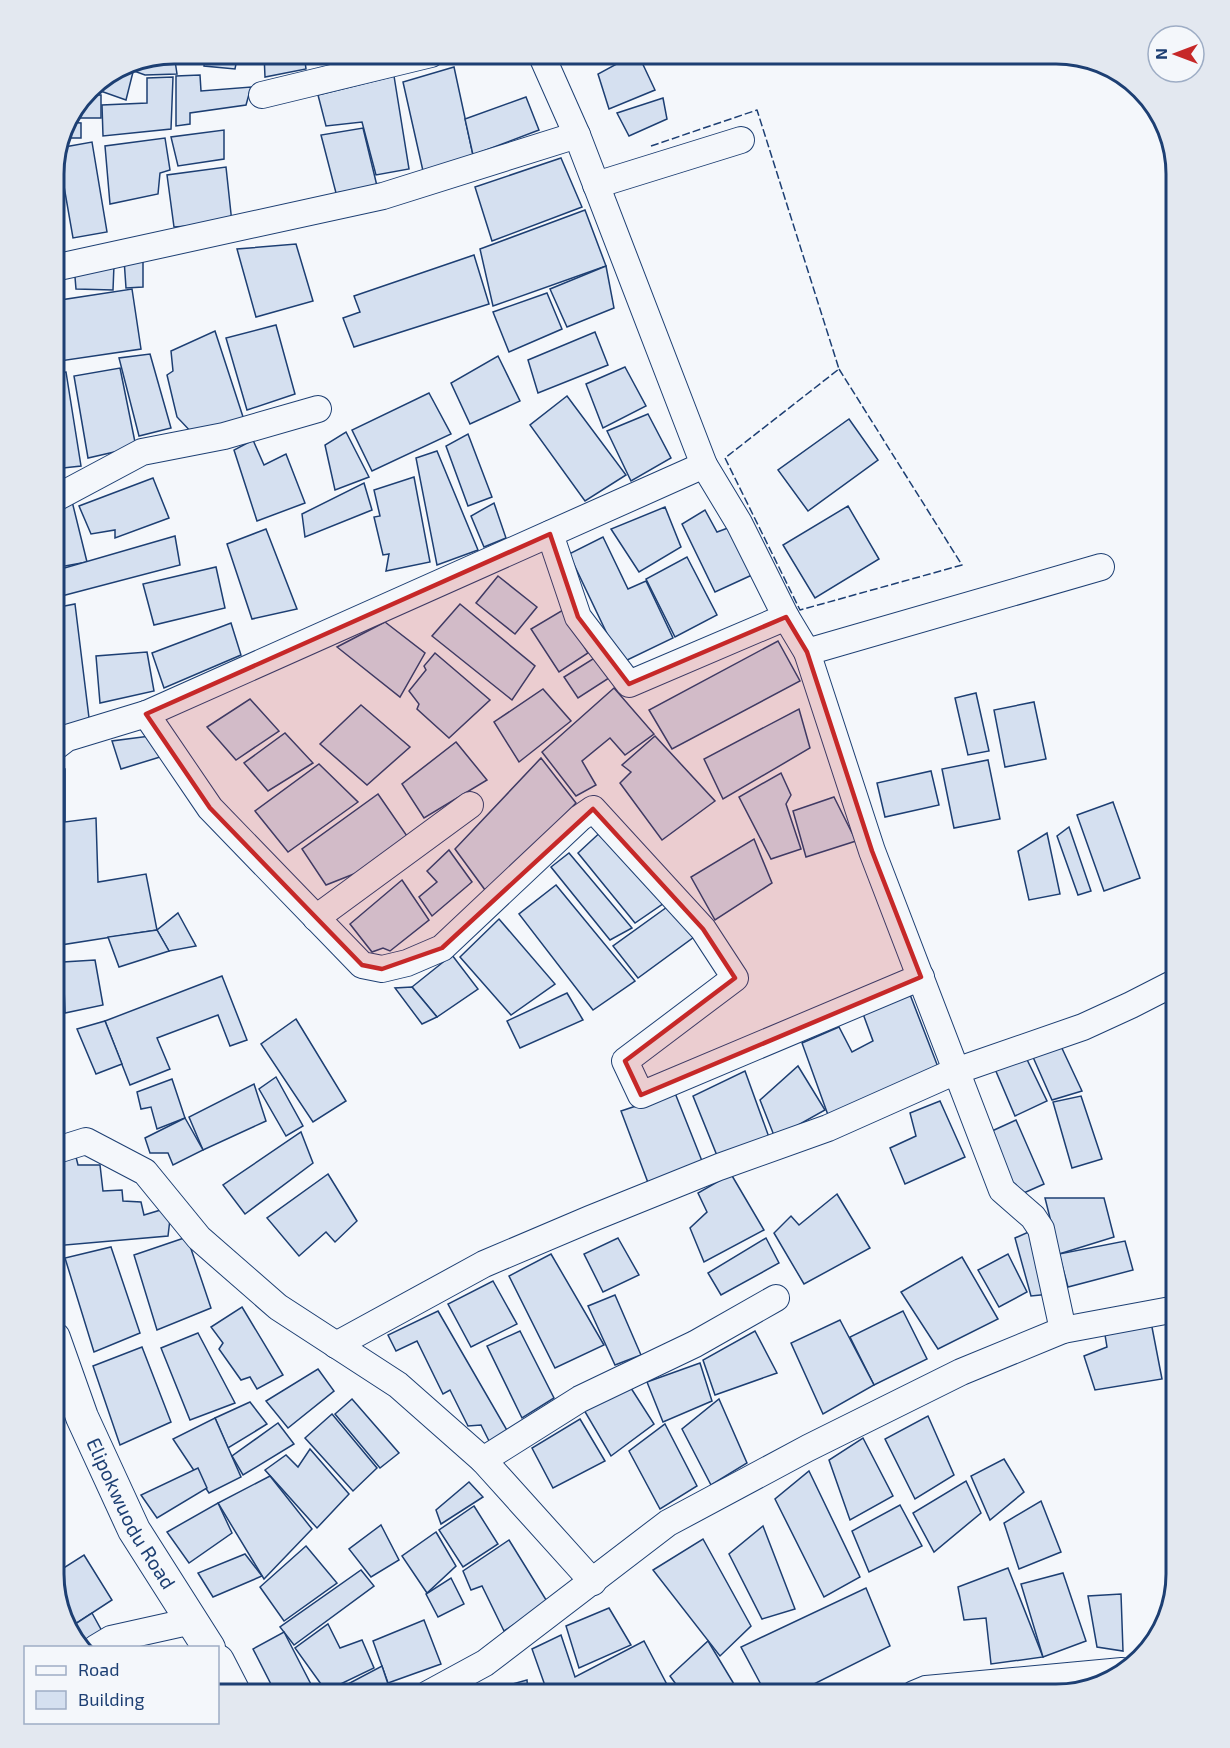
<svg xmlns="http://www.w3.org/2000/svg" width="1230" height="1748" font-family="'Exo 2',sans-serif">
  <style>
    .building { fill: #d5e0f0; stroke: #1d3f73; stroke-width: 1.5 }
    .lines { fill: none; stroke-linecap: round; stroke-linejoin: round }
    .minor-casing { stroke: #1d3f73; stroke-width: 28 }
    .tertiary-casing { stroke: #1d3f73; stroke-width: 34 }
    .minor { stroke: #f4f7fb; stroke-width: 26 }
    .tertiary { stroke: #f4f7fb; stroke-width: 32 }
    .fence { stroke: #1d3f73; stroke-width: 1.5; stroke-dasharray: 8 3; stroke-linecap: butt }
    .marked { fill: #c62828; fill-opacity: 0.2; stroke: #c62828; stroke-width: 4.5; stroke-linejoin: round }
    .labels { text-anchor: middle; stroke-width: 4.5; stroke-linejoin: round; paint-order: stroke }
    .street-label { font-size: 20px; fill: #1d3f73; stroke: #f4f7fb }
    .rim { fill: none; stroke: #1d3f73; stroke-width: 3 }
  </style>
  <rect width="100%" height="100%" fill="#f4f7fb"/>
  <g class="building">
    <path d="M174,54l3,20 -32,1 -22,-8 6,-4z"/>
    <path d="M205,54h33l-3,15 -31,-3z"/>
    <path d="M264,54h40l2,15 -41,8z"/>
    <path d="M571,54h28l-24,8z"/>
    <path d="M635,54h3l17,36 -46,19 -11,-35z"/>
    <path d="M454,67l19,88 -50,16 -20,-89z"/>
    <path d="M121,68l12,4 -7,28 -34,-12z"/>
    <path d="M200,75l1,16 50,-4 -5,18 -56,8v11l-14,2v-50z"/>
    <path d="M394,76l15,93 -33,6 -14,-53 -36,4 -8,-31z"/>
    <path d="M173,77l-2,52 -68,7 -1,-31 45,-2v-25z"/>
    <path d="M87,95h14v23h-32z"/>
    <path d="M526,97l13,33 -66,25 -8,-36z"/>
    <path d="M663,98l4,21 -38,17 -12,-23z"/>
    <path d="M66,122l15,1v15h-19z"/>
    <path d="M363,128l14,58 -41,7 -15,-58z"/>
    <path d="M224,130v29l-46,7 -7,-29z"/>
    <path d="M165,138l5,32 -10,3 -2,21 -48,10 -5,-58z"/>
    <path d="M92,142l15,90 -34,6 -15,-86 1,-4z"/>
    <path d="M561,158l21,49 -90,34 -17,-54z"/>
    <path d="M226,167l6,56 -58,4 -7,-52z"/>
    <path d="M585,210l21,56 -113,40 -13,-57z"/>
    <path d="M296,244l17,57 -57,16 -19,-68z"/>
    <path d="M474,255l15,49 -135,43 -11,-29 17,-6 -6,-16z"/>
    <path d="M143,257v30l-17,1 -2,-29z"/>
    <path d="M74,265h40l-1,25 -37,-1z"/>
    <path d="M606,266l8,42 -47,19 -17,-38z"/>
    <path d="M132,289l9,60 -81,12 -6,-60z"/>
    <path d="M547,293l15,36 -53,23 -16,-40z"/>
    <path d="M276,325l19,69 -48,16 -21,-72z"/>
    <path d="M215,331l30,92 -51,12 -17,-18 -10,-42 6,-4 -2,-20z"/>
    <path d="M595,332l13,33 -70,28 -10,-33z"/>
    <path d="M150,354l21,74 -32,8 -20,-78z"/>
    <path d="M498,356l22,45 -50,23 -19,-41z"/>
    <path d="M625,367l21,39 -43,22 -17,-44z"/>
    <path d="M120,368l16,79 -48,11 -14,-82z"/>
    <path d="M66,372l15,94 -27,3v-96z"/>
    <path d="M429,393l22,41 -79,37 -20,-41z"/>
    <path d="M567,396l59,79 -41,26 -55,-76z"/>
    <path d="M648,414l23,44 -40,23 -24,-50z"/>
    <path d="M849,419l29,41 -70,51 -30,-41z"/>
    <path d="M346,432l23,45 -34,13 -10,-45z"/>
    <path d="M468,434l24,63 -24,9 -22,-60z"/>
    <path d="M253,440l11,25 22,-11 19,49 -48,18 -23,-71z"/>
    <path d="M437,451l41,99 -41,15 -21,-107z"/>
    <path d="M414,477l16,85 -44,9 3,-17 -6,1 -9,-38 6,-1 -6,-26z"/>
    <path d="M153,478l16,40 -54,20v-8l-24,4 -12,-28z"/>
    <path d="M364,483l8,27 -67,27 -3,-23z"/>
    <path d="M68,485l19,77 -33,6v-79z"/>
    <path d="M494,503l12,35 -22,9 -13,-31z"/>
    <path d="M848,506l31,53 -64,39 -32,-53z"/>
    <path d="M665,507l16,40 -42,25 -28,-43z"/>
    <path d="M705,510l12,22 19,-7 16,50 -37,17 -33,-68z"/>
    <path d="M266,529l31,80 -45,10 -25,-75z"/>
    <path d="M175,536l5,29 -126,33v-27z"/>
    <path d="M603,537l25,52 18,-8 27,57 -52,25 -52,-109z"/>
    <path d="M687,557l30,58 -42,22 -29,-58z"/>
    <path d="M216,567l9,41 -71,17 -11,-41z"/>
    <path d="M498,576l39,31 -22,27 -39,-31z"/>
    <path d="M75,604l15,122 -36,4v-122z"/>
    <path d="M460,604l75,62 -23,34 -80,-64z"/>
    <path d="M563,610l25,43 -29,19 -28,-43z"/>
    <path d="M385,622l40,31 -25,44 -63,-50z"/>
    <path d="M231,623l10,32 -77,33 -12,-35z"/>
    <path d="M778,641l22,40 -128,68 -23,-39z"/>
    <path d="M147,652l7,39 -54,12 -4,-47z"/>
    <path d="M435,653l55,47 -41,38 -32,-29 2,-5 -10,-13 17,-21 -2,-4z"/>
    <path d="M596,657l13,21 -31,20 -14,-21z"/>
    <path d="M614,688l40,46 -29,21 -15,-17 -28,23 14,24 -20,11 -34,-44z"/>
    <path d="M543,689l28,32 -52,41 -25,-40z"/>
    <path d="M976,693l13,58 -21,4 -13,-57z"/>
    <path d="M250,699l29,32 -43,29 -29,-33z"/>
    <path d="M1034,702l12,57 -41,8 -11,-57z"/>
    <path d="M361,705l49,42 -43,38 -47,-41z"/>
    <path d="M799,709l11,39 -87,51 -19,-40z"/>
    <path d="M285,733l28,30 -45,28 -24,-28z"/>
    <path d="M150,736l10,21 -39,12 -9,-28z"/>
    <path d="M655,736l60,65 -53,39 -42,-57 11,-11 -9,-7z"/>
    <path d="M456,742l31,38 -63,38 -22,-34z"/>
    <path d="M541,758l35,45 -88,91 -33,-45z"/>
    <path d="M988,760l12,59 -46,9 -12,-59z"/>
    <path d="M319,764l39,38 -70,50 -33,-41z"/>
    <path d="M54,769h11v53l31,-4 2,64 48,-8 11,56 -103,16z"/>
    <path d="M931,771l8,34 -54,12 -8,-34z"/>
    <path d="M781,773l10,22 -5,9 15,45 -30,10 -32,-62z"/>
    <path d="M378,794l29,42 -38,32 -43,17 -24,-36z"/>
    <path d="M834,797l22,44 -50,16 -13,-46z"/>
    <path d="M1113,802l27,76 -36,13 -27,-76z"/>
    <path d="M606,827l61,74 -32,22 -57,-70z"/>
    <path d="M1069,827l22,64 -13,4 -21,-59z"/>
    <path d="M1047,833l13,61 -31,6 -11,-49z"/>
    <path d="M754,839l18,44 -57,37 -24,-43z"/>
    <path d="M449,850l23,32 -40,34 -13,-19 18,-15 -10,-11z"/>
    <path d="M569,853l63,75 -22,12 -59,-73z"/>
    <path d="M402,880l27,40 -39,31 -7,-3 -11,4 -22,-28z"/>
    <path d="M556,885l79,96 -42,29 -74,-96z"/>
    <path d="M674,902l20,35 -56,41 -25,-32z"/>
    <path d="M178,913l18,33 -27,5 -12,-21z"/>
    <path d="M499,919l56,65 -44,31 -51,-58z"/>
    <path d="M157,930l12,21 -50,16 -11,-30z"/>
    <path d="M452,955l26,34 -41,28 -25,-30z"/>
    <path d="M95,960l8,45 -38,8 -2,-51z"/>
    <path d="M54,961h2l8,102h-10z"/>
    <path d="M222,976l25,64 -17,6 -12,-31 -61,23 13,31 -40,16 -25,-64z"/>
    <path d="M412,987l25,30 -15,7 -27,-36z"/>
    <path d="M909,992l29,75 -110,48 -26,-72 37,-16 13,25 21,-11 -11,-30z"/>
    <path d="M567,993l16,27 -63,28 -13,-27z"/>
    <path d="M296,1019l50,82 -33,21 -52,-78z"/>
    <path d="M105,1021l17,43 -26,10 -19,-45z"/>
    <path d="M1052,1027l30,64 -30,9 -27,-61z"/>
    <path d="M1019,1043l28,58 -32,15 -23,-54z"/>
    <path d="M798,1066l27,44 -50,28 -15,-38z"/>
    <path d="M745,1071l25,69 -52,18 -25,-62z"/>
    <path d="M276,1077l27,49 -17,10 -27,-47z"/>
    <path d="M172,1079l13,39 -28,11 -6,-22 -10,2 -4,-17z"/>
    <path d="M254,1084l12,37 -63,29 -14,-33z"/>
    <path d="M675,1093l29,73 -54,22 -29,-77z"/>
    <path d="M1081,1096l21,63 -30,9 -19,-66z"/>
    <path d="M940,1101l25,56 -60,27 -15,-36 26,-12 -6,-23z"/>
    <path d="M185,1118l18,32 -30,15 -5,-12h-18l-5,-15z"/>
    <path d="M1016,1120l28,64 -27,12 -25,-65z"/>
    <path d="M301,1132l12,31 -68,51 -22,-29z"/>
    <path d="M74,1149l4,16h22l3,26 19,-1 1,11 18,1 3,13 20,-6 6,10 -2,17 -114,10v-96z"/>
    <path d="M328,1174l29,47 -22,21 -9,-10 -27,24 -32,-38z"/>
    <path d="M731,1174l33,56 -60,32 -14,-34 17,-16 -9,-19z"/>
    <path d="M837,1194l33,54 -66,36 -30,-51 17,-17 8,9z"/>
    <path d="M1045,1198h59l10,39 -55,17z"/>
    <path d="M1033,1230l17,64 -19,2 -16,-58z"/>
    <path d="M187,1237l24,71 -54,22 -23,-75z"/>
    <path d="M618,1238l21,37 -36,17 -19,-38z"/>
    <path d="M766,1238l13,25 -58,32 -13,-22z"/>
    <path d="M1125,1241l8,29 -65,17 -9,-33z"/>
    <path d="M111,1247l29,86 -46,19 -29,-94z"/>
    <path d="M551,1254l53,91 -49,23 -46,-92z"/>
    <path d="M1008,1254l19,38 -28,15 -21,-37z"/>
    <path d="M962,1257l36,62 -60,30 -37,-57z"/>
    <path d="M493,1281l24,43 -46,23 -23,-43z"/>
    <path d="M615,1295l26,60 -26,10 -27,-59z"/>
    <path d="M242,1307l41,68 -26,14 -7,-12 -9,3 -22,-31 4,-6 -12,-16z"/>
    <path d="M438,1311l70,121 -18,11 -9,-18 -13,1 -18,-36 -7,4 -26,-53 -21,10 -8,-16z"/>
    <path d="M903,1311l24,48 -53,26 -24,-48z"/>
    <path d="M840,1320l34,65 -51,29 -32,-71z"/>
    <path d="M1151,1322l11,57 -67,11 -11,-34 23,-9 -4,-24z"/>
    <path d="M520,1331l34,67 -32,20 -35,-72z"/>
    <path d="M755,1331l22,42 -62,22 -12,-35z"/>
    <path d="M198,1333l37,70 -45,17 -29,-72z"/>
    <path d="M142,1347l29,75 -51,23 -27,-79z"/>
    <path d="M700,1363l12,38 -49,21 -16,-40z"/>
    <path d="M318,1369l16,22 -46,37 -22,-27z"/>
    <path d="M629,1385l25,39 -43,32 -27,-46z"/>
    <path d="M352,1399l47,54 -19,15 -45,-54z"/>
    <path d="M719,1399l28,64 -36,22 -29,-56z"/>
    <path d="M250,1402l17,22 -39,24 -13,-30z"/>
    <path d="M332,1414l45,54 -24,23 -48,-53z"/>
    <path d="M928,1416l26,59 -39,24 -30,-60z"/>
    <path d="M215,1418l26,59 -32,16 -36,-54z"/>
    <path d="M580,1419l25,42 -52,27 -21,-40z"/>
    <path d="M278,1423l16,21 -51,31 -11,-19z"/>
    <path d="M665,1424l32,62 -37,23 -31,-58z"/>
    <path d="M863,1438l30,58 -43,24 -21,-60z"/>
    <path d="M310,1449l39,45 -32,34 -52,-58 21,-15 12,12z"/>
    <path d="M1004,1459l20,33 -34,28 -19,-44z"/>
    <path d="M198,1468l9,20 -50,30 -16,-23z"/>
    <path d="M809,1471l51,106 -36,20 -49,-98z"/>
    <path d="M270,1476l42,53 -48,50 -46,-76z"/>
    <path d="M966,1481l15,32 -47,39 -21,-39z"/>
    <path d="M469,1482l14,15 -42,27 -5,-14z"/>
    <path d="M1041,1501l20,51 -42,17 -15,-46z"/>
    <path d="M218,1503l14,30 -43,30 -22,-31z"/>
    <path d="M900,1505l22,41 -53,26 -17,-41z"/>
    <path d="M474,1506l24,38 -35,23 -24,-37z"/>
    <path d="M381,1525l18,35 -28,17 -22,-28z"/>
    <path d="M763,1526l32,83 -33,10 -33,-65z"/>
    <path d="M436,1532l20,34 -29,27 -25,-37z"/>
    <path d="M703,1539l48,87 -31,30 -67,-86z"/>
    <path d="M509,1540l39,63 -44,28 -22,-45 -11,4 -8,-19z"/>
    <path d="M306,1546l31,37 -53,38 -24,-34z"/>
    <path d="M245,1554l17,22 -49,21 -15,-24z"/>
    <path d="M84,1555l28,45 -43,28 -15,-54z"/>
    <path d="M1008,1568l35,89 -52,7 -5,-46 -22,2 -6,-33z"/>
    <path d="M361,1570l13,16 -80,59 -14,-18z"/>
    <path d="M1063,1573l23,68 -43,16 -22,-73z"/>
    <path d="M451,1578l13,26 -26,13 -12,-23z"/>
    <path d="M866,1588l24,58 -96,48h-28l-25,-47z"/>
    <path d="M1121,1594l2,57 -26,-4 -9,-51z"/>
    <path d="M609,1608l22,37 -52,23 -13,-42z"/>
    <path d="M92,1613l11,20 -21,12 -12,-11 -1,-6z"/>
    <path d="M424,1620l17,44 -53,19 -15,-42z"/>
    <path d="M328,1624l12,24 22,-8 12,28 -48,23 -31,-43z"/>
    <path d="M284,1632l32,62h-40l-23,-45z"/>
    <path d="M561,1635l14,42 69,-36 28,53h-124l-16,-45z"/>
    <path d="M708,1641l32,53h-57l-13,-18z"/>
    <path d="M382,1666l7,21 -14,7h-46z"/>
    <path d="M527,1680l1,14h-51z"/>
  </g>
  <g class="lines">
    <g class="minor-casing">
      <g id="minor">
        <path d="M541,54l36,81 127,330 35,58 47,94 21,35 65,199 130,339 31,27 8,12 22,101"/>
        <path d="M262,95l169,-41"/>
        <path d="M596,185l145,-45"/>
        <path d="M54,268l329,-72 194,-61"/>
        <path d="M54,499l88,-47 82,-16 94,-27"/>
        <path d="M550,534l28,83 51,67 157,-67"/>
        <path d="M807,652l294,-85"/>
        <path d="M146,714l64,94 152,157 20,4 25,-6 35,-15 138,-130 13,-9 110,120 32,49 -110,83 16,34 280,-118"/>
        <path d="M54,748l13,-10 79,-24 558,-249"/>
        <path d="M316,918l154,-113"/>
        <path d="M54,1151l32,-10 59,31 54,66 79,69 120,78 85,75 110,122"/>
        <path d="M336,1345l148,-81 106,-45 129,-52 109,-39 128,-57 127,-44 48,-22 45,-23"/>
        <path d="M483,1460l97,-61 115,-55 81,-46"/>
        <path d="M96,1648l15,-9 81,-18"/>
        <path d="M428,1694l57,-31 183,-140 140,-75 153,-76 102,-42 113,-21"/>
        <path d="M914,1694l12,-5 196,-18"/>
      </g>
    </g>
    <g class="tertiary-casing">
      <g id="tertiary">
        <path id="s1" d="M54,1338l28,79 52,113 75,118"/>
        <path d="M218,1661l17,33"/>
      </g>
    </g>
    <use href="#minor" class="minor"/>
    <use href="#tertiary" class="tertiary"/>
    <g class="fence">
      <path d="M651,146l106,-36 82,259"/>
      <path d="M839,369l123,196 -162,45 -75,-152z"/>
    </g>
  </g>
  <path class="marked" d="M550,534l28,83 51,67 157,-67 21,35 65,199 49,126 -280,118 -16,-34 110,-83 -32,-49 -110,-120 -151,139 -60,21 -20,-4 -152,-157 -64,-94z"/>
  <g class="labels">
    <g class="street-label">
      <text dy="7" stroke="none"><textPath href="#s1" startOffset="192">Elipokwuodu Road</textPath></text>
    </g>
  </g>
  <path d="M0 0H1230V1748H0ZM174 64H1056A110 110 0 0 1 1166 174V1574A110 110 0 0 1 1056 1684H174A110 110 0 0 1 64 1574V174A110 110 0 0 1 174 64Z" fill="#e3e8f0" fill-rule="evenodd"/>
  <path class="rim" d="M174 64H1056A110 110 0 0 1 1166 174V1574A110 110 0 0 1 1056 1684H174A110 110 0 0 1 64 1574V174A110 110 0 0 1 174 64Z"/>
  <rect x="24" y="1646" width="195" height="78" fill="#f4f7fb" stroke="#9eadc5" stroke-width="1.5"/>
  <rect x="36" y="1666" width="30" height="9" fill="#f4f7fb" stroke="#9eadc5" stroke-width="1.5"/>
  <text x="78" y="1676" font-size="18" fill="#1d3f73">Road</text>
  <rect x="36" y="1691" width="30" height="18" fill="#d5e0f0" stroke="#9eadc5" stroke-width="1.5"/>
  <text x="78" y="1706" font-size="18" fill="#1d3f73">Building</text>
  <g transform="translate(1176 54) rotate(270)"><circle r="28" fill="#f4f7fb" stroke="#9eadc5" stroke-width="1.5"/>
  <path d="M0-4.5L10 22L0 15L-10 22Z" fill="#c62828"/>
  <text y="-9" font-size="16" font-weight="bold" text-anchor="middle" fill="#1d3f73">N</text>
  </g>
</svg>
